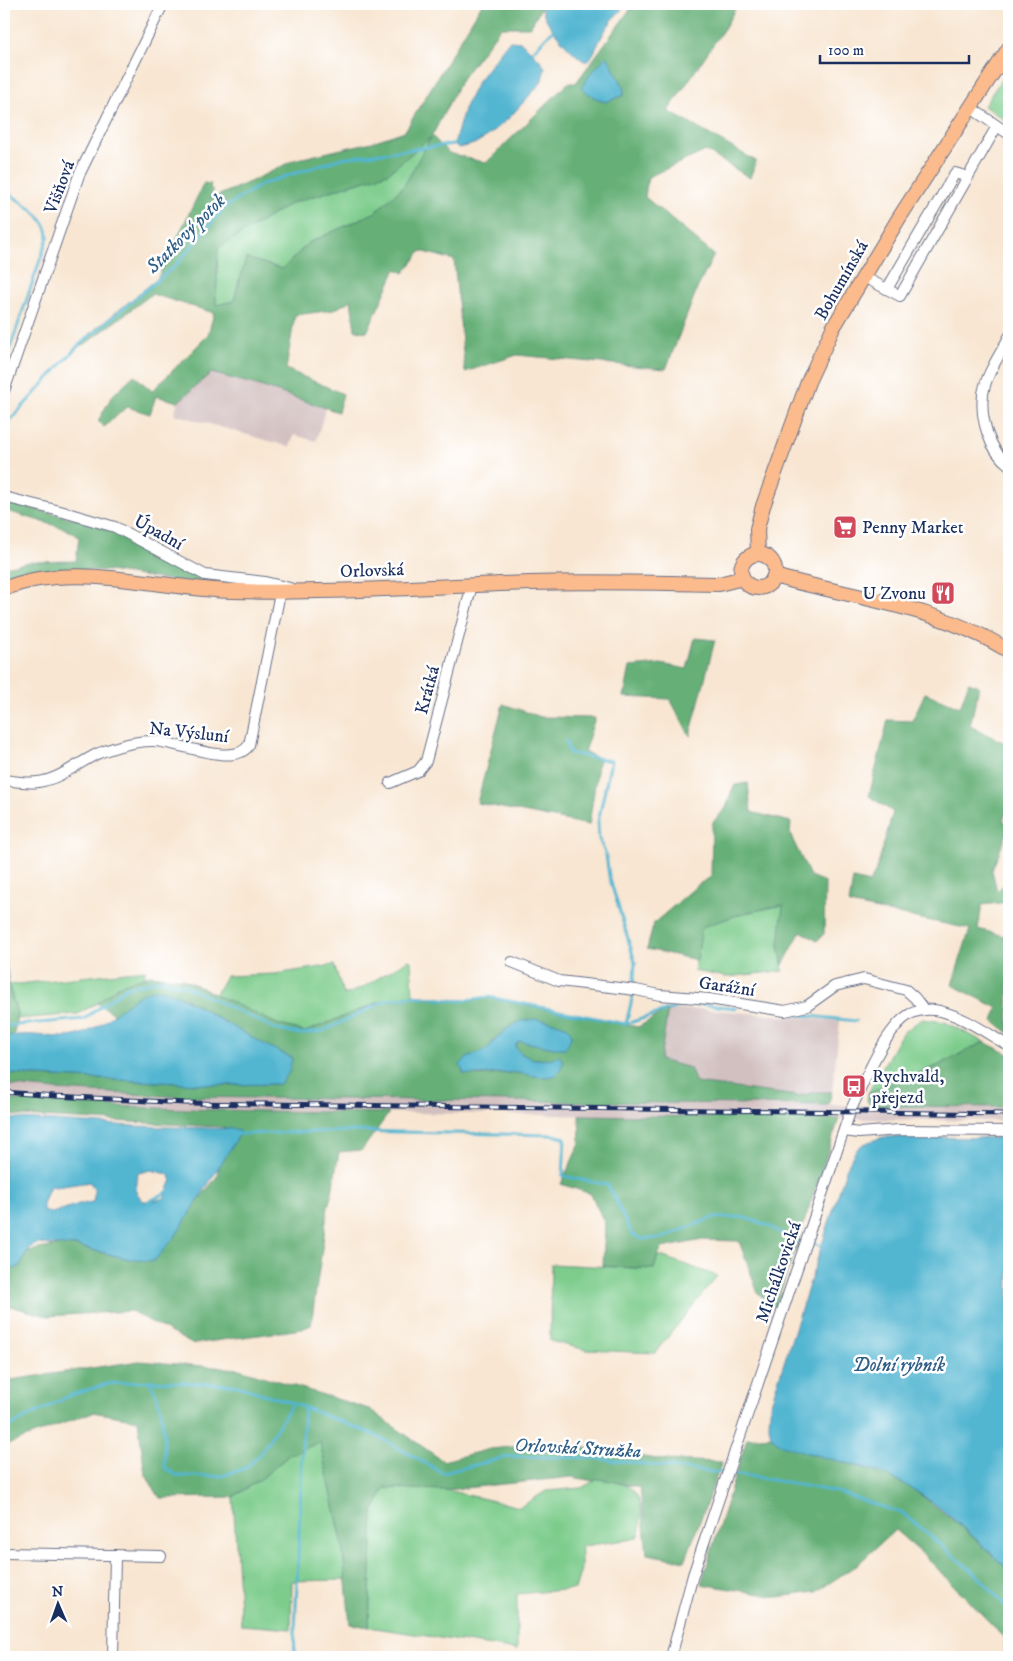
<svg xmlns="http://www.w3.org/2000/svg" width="1013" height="1661" font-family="'IM FELL DW Pica',serif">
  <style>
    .industrial { fill: #d2bfc0 }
    .green { fill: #7dcc8c; stroke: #4c7e75 }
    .forest { fill: #66b078; stroke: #40706b; fill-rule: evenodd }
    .water { fill: #53b6d1; stroke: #377298; fill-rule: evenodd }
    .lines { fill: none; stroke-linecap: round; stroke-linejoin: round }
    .stream { stroke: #53b6d1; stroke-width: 3 }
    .minor-casing { stroke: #686f87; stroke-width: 12 }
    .major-casing { stroke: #686f87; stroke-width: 16 }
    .minor { stroke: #fff; stroke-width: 10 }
    .major { stroke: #fbbb8d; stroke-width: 14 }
    .rail-casing { stroke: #1b2f5e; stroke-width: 5 }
    .rail { stroke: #fff; stroke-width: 3; stroke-dasharray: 9; stroke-linecap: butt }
    .labels { text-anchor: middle; stroke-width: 5; stroke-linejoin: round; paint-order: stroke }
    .street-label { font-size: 18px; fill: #1b2f5e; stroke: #fff }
    .poi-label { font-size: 18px; fill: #1b2f5e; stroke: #fff; text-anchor: start }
    .water-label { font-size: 19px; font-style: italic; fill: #2f5e86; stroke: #fff }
  </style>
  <rect width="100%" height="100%" fill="#fff"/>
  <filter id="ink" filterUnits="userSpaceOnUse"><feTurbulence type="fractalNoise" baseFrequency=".02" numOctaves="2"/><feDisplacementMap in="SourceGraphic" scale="10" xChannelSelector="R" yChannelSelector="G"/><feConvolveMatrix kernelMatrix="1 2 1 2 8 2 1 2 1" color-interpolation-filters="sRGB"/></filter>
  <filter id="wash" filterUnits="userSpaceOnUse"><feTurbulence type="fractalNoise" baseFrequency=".0096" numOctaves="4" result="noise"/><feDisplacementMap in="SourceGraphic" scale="20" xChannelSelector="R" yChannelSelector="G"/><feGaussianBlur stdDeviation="1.12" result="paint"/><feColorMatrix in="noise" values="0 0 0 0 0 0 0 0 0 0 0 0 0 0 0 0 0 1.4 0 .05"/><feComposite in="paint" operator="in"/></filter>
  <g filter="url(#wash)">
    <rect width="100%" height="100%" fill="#f8e6d2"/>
    <g class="industrial">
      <path d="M211,373l46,12 69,22 -10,34 -22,-6 -4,12 -116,-33 4,-12z"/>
      <path d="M704,1009l136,12 -8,71h-15l-19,4 -102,-13 -36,-22 8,-51z"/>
      <path d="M4,1085l52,5 129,7 824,10v14l-824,-11 -130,-7 -51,-4z"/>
    </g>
    <g class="green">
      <path d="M1009,67v56l-25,-17z"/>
      <path d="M432,136l-28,50 -30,27 -66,30 -25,26 -44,10 -5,22 -18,4 2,-57 74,-45 96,-30z"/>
      <path d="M784,905l-5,39 4,27 -57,6 -32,-6 8,-44 42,-14z"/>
      <path d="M408,960l3,1 2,34 -26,4 -82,33 -28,-8 -62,-29 11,-19 49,-2 59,-9 10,30 18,-7z"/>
      <path d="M145,970v7l-27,9 -21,17 -19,11 -62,5 1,-6 -8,-28z"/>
      <path d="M922,1019l23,3 39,20 -45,23 -71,28 34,-60z"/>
      <path d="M658,1255l59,21 -62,77 -68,-3 -37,-9 1,-77 103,5z"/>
      <path d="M320,1442l22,99 4,39 -54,1 -1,48 -50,-4 -8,-128 29,-19 27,-23z"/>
      <path d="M598,1479c41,4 47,18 41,57l-6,3 -50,7 -2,1v22l-6,20 -58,5v56l-148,-23 4,-115 12,-24 61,2 74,17 26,-16 35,-3z"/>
    </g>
    <g class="forest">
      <path d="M482,4h60l-1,4 -11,19h-29l-40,53 -29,56 17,17 37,10 82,-80h8l58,-79h104l-13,23 -57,84 88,50 -6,17 -44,-27 -58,26 -3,20 69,58 -17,34 -31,80 -149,-14 -52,17 -11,-112 -33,-9 -17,22 -8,-4 -29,63 -12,-2 -4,-30 -17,10 -39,5 -9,54 57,25 -5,18 -81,-27 -46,-12 -33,29 -22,-6 -6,18 -23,-7 -23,20 -6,-6 14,-25 22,-21 18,16 56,-56 6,-22 -62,-19 -67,50 -7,2 15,-15 64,-52 47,-96 7,1 -1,3 3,4 -3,8 42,-18 42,-21 78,-18 33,-11zM431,137l-27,49 -30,27 -66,30 -25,26 -37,-11 -12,43 -18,4 2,-57 74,-45 96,-30z"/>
      <path d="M4,502l73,17 35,11 75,41 31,13 -58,-5 -51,-8 -48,-2 -50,9 -7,4v-15l25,-5 47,-1 3,-24 -13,-8 -62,-19z"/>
      <path d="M695,638l20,2 -25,96 -20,-37 -46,-2 6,-30 31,-3 26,5z"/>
      <path d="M969,682l10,4 -9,40 39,19v59l-6,17 6,2v5l-17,42 5,21 12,-11v22l-27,3 -4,24 30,8 1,96 -16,-12 5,-13 -46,-23 18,-56 -121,-25 4,-25 16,4 7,-12 17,-59 -24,-16 19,-76 24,1 13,-28 35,14z"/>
      <path d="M503,704l38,13 54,1 -11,34 15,6 -10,67 -112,-22z"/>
      <path d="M748,783l3,29 40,10 -1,12 20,42 15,6 -1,52 -7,7 -16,-10 -18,34 -4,-21 4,-39 -39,8 -42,14 -5,33 -50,-11 7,-26 45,-39 12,-7 1,-51 1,-4 13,-14 6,-18 3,-5z"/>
      <path d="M4,947l6,45 7,21 -3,22 -10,2z"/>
      <path d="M150,975l33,4 94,45 28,8 82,-33 26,-4 45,5 31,-2 149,29 30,-17 -8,50 30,8 6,15 102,13 19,-4h15l-4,13 -643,-8 -129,-7 -52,-5v-12l32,3 184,9 60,-1 12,-26 -36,-17 -73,-44 -48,1 -20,17 -18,-12 21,-17zM536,1019l-3,24 -14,-2 -4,5c9,15 29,16 44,10l4,5 -18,16 -28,-5 -39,4 -11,-18 21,-9 8,-11 25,-17z"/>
      <path d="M984,1042l25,12v53l-138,-1 -4,-5 1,-8 71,-28z"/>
      <path d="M4,1099c128,11 257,12 385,14l-27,37 -23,2 -7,40 -4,15 -17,118 -9,4 -110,15 -61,-33 -84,5 -41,-11 -2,-6v-28l15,-4 9,-16 33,-6 15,1 57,14 42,-23 17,-28 26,-34 1,-10 20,-30v-4l-17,-4 -218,-12z"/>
      <path d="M579,1115l260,4 -64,189 -17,-15 -19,-52 -37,-1 -40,8 -4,7 -4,14 -51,-3 2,-42 -14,-30 -30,-10 19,-41z"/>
      <path d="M139,1361l100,8 130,40 74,52 47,-12 33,-3 61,2 80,12 58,2 -37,99 -38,-7 -7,-66 -33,-8 -9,-1 -5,2 -21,-4 -126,13 -61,-2 -12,24 -4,115 -19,-3 -8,-83 -22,-99 -31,13 -27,23 -29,19 -73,1 -15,-24 -7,-54 -45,-8 -89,34v-65z"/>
      <path d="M771,1436l6,6 104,31 26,11 56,44 46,42v87h-5l1,-19 -80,-82 -30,-26 -37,34 -42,28 -38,5 -77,-13 46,-146z"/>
    </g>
    <g class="water">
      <path d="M542,4h85c-9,9 -19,20 -25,32 -5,9 -7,17 -14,25h-4c-12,-7 -45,-43 -42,-57z"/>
      <path d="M509,41l12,1 19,18 5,8 -4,15 -32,35 -21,18 -14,8 -15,4 -5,-4 10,-35 14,-28z"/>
      <path d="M607,56l16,30 1,9 -19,7 -11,-5 -13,-9 10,-15z"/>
      <path d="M156,990c22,2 41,16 60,27 25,15 50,29 76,41l-3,14 -9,12 -60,1 -184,-9 -32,-3v-36c10,-2 20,-3 31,-2 17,1 32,5 49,-2 25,-9 48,-41 72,-43z"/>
      <path d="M536,1019l17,3 15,5 4,8 -6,13h-12l-35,-7 -4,5c9,15 29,16 44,10l4,5c-1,5 -2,10 -6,13 -11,7 -27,0 -39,-1 -18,-2 -35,4 -54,1l-4,-9 7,-7 21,-9 8,-11 11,-9 14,-8z"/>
      <path d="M4,1118l129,8 102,3 4,2v4l-64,102 -21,24 -21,-1 -57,-14 -39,-2 -8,4 -10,19 -15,4zM151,1170l17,4 4,6 -8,18 -10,3h-11l-7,-9 2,-19zM90,1182l5,9 -2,11 -14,2 -27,9 -9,-2v-7l7,-18 6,1z"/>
      <path d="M884,1137l125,1v432c-38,-35 -77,-76 -126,-96 -29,-11 -59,-15 -88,-25 -5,-2 -13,-3 -18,-7 -12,-7 -7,-27 -6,-39l75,-233c11,-25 12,-25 38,-33z"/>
    </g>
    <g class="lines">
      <g class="stream">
        <path d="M530,54l25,-26"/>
        <path d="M4,190c16,12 44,25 44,47l-44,129"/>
        <path d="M4,427l74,-81 99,-82 47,-56 38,-24 80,-26 112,-14 3,-3"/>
        <path d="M566,741l3,12 42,8 -13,61 1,17 7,16 3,21 26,86 -2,33 -7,29"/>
        <path d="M792,1014l64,7"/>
        <path d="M4,1026l80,-7 43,-32 33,-7 25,6 93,44 23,4 22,-3 64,-31 26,-4 47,5 29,-4 137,27 64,-21 46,5"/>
        <path d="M237,1135l2,-1 110,-3 204,4 12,3 -2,38 45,9 24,49 9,5 21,-1 50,-20 30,-1 25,8 26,15 32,6"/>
        <path d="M148,1202l21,-11"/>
        <path d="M150,1381l84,4 59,18"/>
        <path d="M4,1429l67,-34 36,-11 43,-3c15,28 14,56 15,87l13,8h44l24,-8 14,-14 33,-51 82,32 68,38 68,-17 81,2 164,19 81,15 67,22 75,63 30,33"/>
        <path d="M294,1657l10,-250"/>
      </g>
    </g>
  </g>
  <g filter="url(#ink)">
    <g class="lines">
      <g class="minor-casing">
        <g id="minor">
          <path d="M971,108l38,26"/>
          <path d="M864,277l36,19 97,-170"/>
          <path d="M887,289l68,-116 13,4"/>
          <path d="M1009,337c-9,18 -23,37 -26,57 -3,25 6,56 26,71"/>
          <path d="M4,391l75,-216 84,-171"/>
          <path d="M4,497l56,14 55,16 90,48 60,7 25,6"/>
          <path d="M4,780c11,1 23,4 34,2 23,-3 41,-20 61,-29 16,-6 36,-12 52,-12 24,-1 83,28 98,4l30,-147v-7"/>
          <path d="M390,783l28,-12 8,-10 46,-176"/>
          <path d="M512,962l47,19 77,9 24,5 49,4 76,12 22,-5 28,-20 29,-7 42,11 9,8 9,12"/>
          <path d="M844,1131l15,2 40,-3 110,1"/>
          <path d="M4,1553l157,3"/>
          <path d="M113,1657l2,-102"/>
          <path d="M671,1657l22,-82 157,-463c12,-26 35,-84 60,-98 10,-5 20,-5 30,-3 25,6 48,23 69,35"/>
        </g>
      </g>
      <g class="major-casing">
        <g id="major">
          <path d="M758,554l-1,-25 6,-23 45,-124 25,-54 66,-110 110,-170"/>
          <circle cx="758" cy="571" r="17"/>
          <path d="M774,576c79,22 164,30 235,75"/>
          <path d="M4,589c66,-29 157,0 228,2 99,3 199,-5 298,-8 63,-2 126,0 189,1l24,-6"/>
        </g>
      </g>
      <use href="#minor" class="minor"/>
      <use href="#major" class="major"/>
      <g class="rail-casing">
        <path id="rail" d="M4,1092l51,4 130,7 824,11"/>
      </g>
      <use href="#rail" class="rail"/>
    </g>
  </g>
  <defs>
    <g id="supermarket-square" transform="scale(1.25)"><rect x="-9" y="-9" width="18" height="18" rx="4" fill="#d1495b" stroke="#fff"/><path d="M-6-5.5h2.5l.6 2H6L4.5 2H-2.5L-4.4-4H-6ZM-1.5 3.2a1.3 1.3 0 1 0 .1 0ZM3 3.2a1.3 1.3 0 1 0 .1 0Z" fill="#fff"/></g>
    <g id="restaurant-square" transform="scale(1.25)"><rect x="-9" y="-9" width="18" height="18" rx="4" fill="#d1495b" stroke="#fff"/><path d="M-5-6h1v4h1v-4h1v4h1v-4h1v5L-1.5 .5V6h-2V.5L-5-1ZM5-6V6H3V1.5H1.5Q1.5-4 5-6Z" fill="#fff"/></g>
    <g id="bus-square" transform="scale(1.25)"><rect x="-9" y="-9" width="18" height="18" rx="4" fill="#d1495b" stroke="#fff"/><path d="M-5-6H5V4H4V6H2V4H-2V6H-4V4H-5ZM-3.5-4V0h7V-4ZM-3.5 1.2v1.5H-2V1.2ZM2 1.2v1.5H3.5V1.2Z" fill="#fff"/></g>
  </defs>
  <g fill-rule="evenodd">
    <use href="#supermarket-square" x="845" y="527"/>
    <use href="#restaurant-square" x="943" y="593"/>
    <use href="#bus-square" x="854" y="1086"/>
  </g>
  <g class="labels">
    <g class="street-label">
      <text transform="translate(59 187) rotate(-69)" y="6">Višňová</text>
      <text transform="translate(841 280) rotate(-60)" y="6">Bohumínská</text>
      <text transform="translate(159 532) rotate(29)" y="6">Úpadní</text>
      <text transform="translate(372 570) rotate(-2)" y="6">Orlovská</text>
      <text transform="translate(427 690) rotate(-75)" y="6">Krátká</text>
      <text transform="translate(189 732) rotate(6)" y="6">Na Výsluní</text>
      <text transform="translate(727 986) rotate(8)" y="6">Garážní</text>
      <text transform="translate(778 1272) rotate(-71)" y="6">Michálkovická</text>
    </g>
    <g class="poi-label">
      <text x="862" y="533">Penny Market</text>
      <text x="926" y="599" text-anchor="end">U Zvonu</text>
      <text x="872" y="1082">Rychvald,<tspan x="872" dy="21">přejezd</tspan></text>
    </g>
    <g class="water-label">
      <text transform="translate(185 233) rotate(-45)" y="7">Statkový potok</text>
      <text x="899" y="1371">Dolní rybník</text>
      <text transform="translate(578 1447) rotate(3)" y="7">Orlovská Stružka</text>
    </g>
  </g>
  <rect width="1013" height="1661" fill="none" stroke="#fff" stroke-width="20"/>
  <g transform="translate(58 1604) rotate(358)" stroke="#ffffff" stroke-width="4" paint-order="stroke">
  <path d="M0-4L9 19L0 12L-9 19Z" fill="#1b2f5e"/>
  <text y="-8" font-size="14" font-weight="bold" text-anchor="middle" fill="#1b2f5e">N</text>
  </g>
  <path d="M820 55v8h149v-8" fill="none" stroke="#1b2f5e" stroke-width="2.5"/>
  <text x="828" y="55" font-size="15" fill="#1b2f5e" stroke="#ffffff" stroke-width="4" paint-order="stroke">100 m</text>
</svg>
